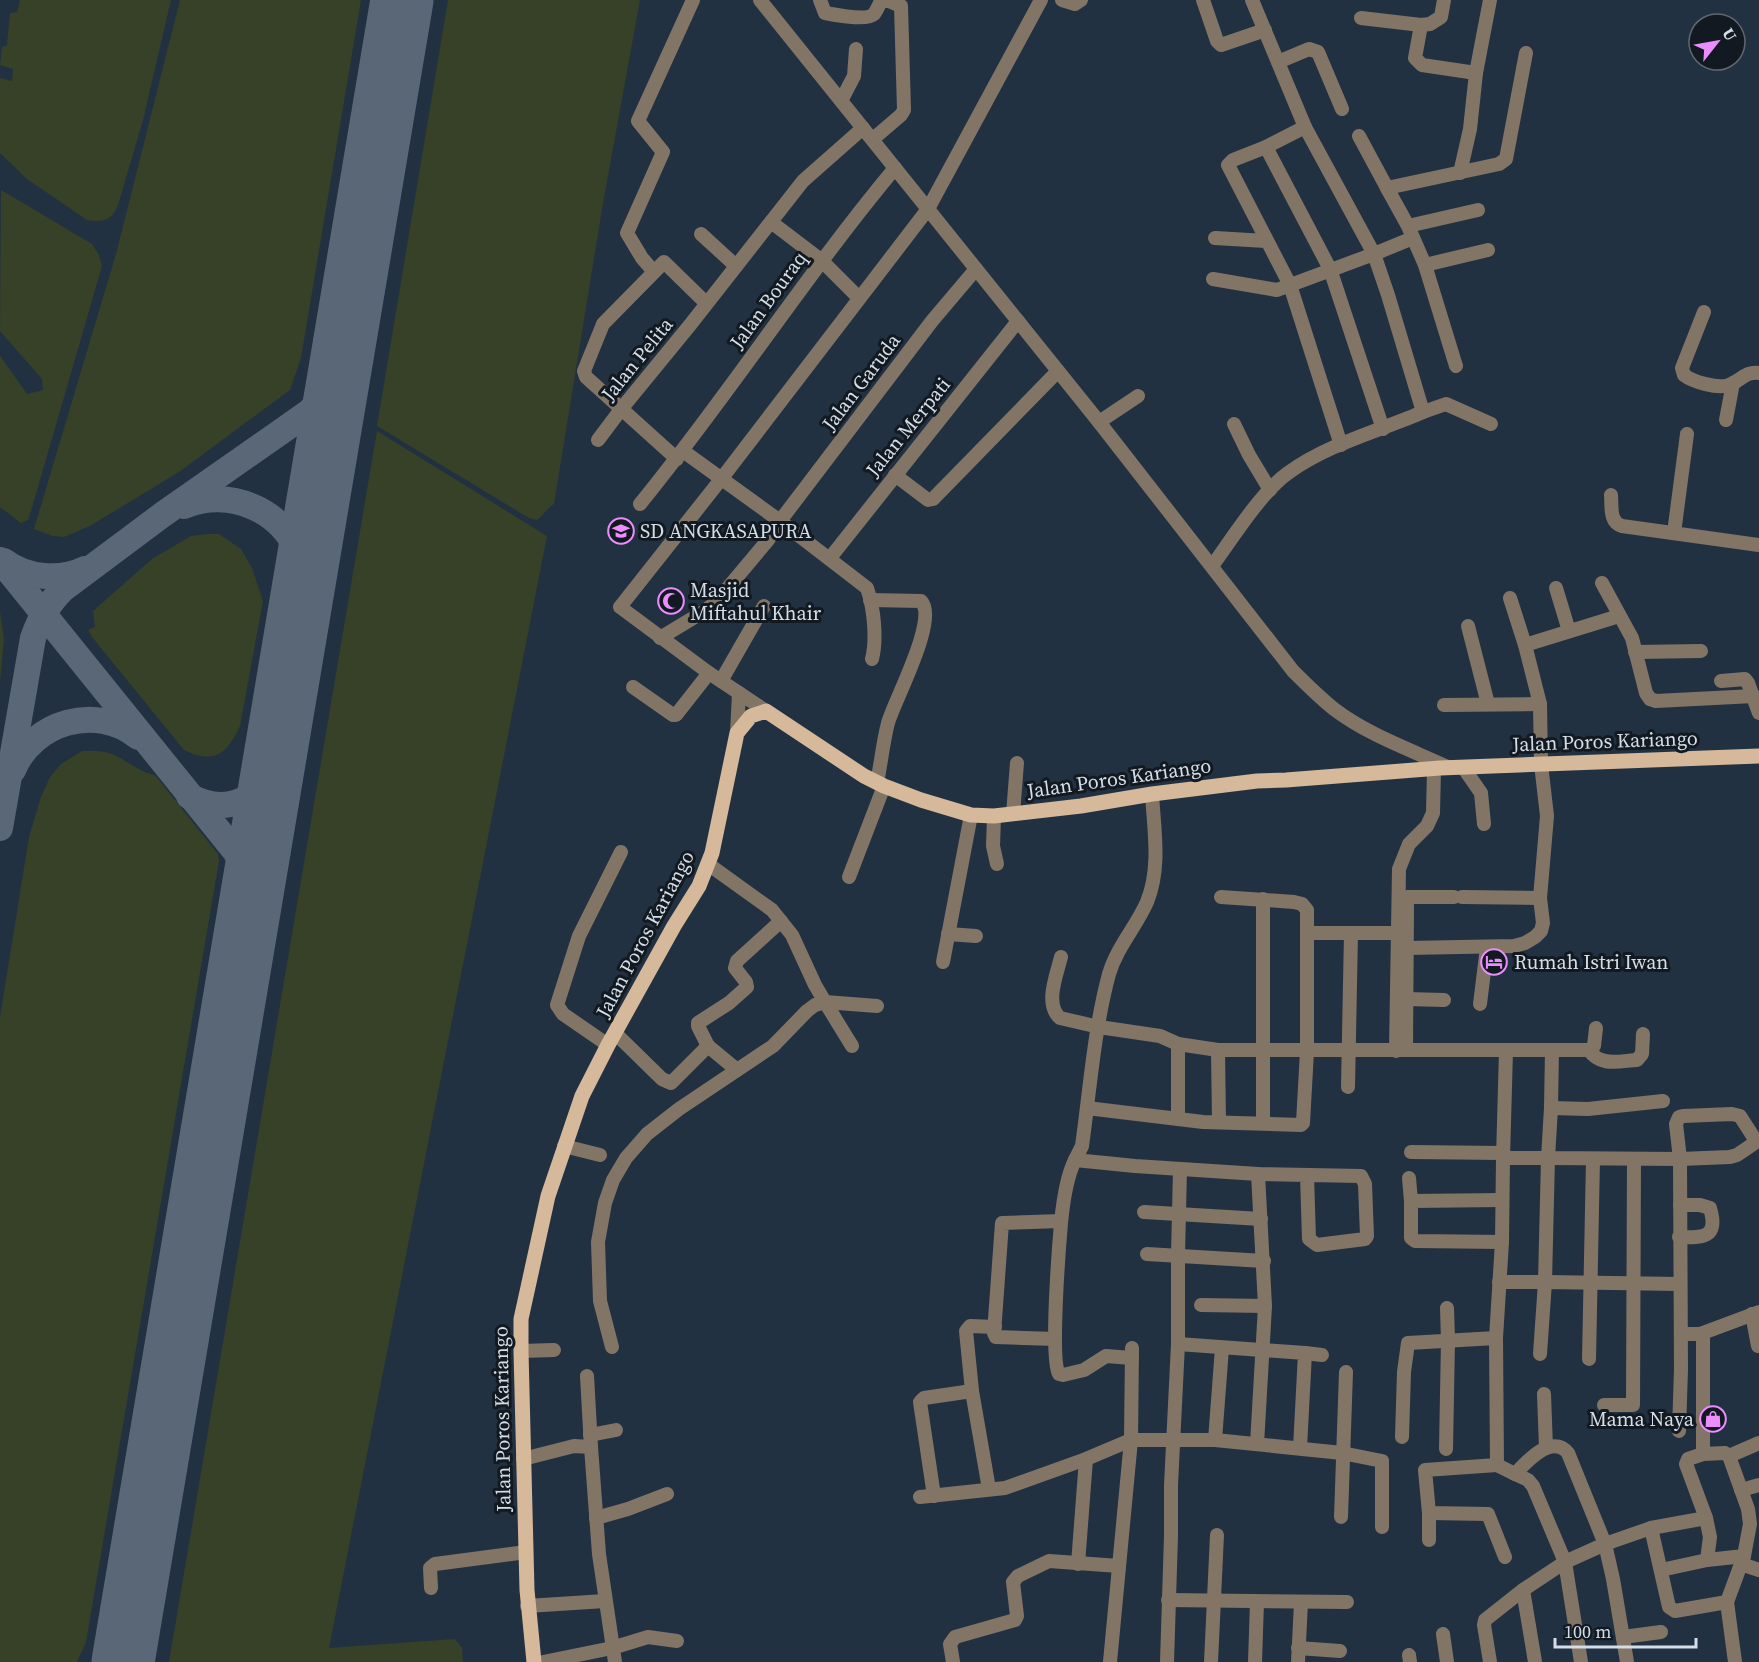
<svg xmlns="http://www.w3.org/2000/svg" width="1759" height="1662" font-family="'Source Serif 4',serif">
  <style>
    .green { fill: #364127 }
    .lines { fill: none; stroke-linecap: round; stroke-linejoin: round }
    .taxiway { stroke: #5a6776; stroke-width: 26 }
    .runway { stroke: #5a6776; stroke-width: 63 }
    .minor { stroke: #837566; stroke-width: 14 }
    .major { stroke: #d5b99a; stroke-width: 15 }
    .labels { text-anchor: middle; stroke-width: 6; stroke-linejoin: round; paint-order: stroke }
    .street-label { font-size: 20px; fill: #d4dde8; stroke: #121920 }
    .poi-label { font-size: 20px; fill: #d4dde8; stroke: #121920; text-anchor: start }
  </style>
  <rect width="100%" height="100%" fill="#223142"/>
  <g class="green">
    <path d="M20,0h151l-28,120 -24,82c-6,18 -14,21 -32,18l-60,-41 -27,-26v-75l12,3 1,-12 -13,-4 2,-18 5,-2 3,-32 7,-1z"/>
    <path d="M180,0h181l-60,358 -11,32 -111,82 -89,54 -26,11 -12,-1 -18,-7 82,-275z"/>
    <path d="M448,0h192l-38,209 -48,295c-8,5 -11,12 -17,16l-8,-2 -152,-92z"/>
    <path d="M1,190l91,54 7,11 3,11 -71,245 -3,9 -7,3 -21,-16v-151l27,38 16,-4 -1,-11 -42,-48z"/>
    <path d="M377,431l170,105 -218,1112 126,-9 7,9 1,14h-294z"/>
    <path d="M209,534h10l22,15 11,19 11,33 -23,125c-13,28 -26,39 -56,24l-92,-113 -4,-7 7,-3 -2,-16 59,-52 39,-23z"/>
    <path d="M0,612l4,27 -4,42z"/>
    <path d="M82,751c10,0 20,-1 30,3 15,6 26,18 43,21l63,79 1,7 -133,781 -9,20h-77v-645l29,-180 12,-40 9,-20 11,-13z"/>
  </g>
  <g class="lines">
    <g class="taxiway">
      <path d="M184,506c45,-19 100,4 116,51 3,8 3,19 4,28"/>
      <path d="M0,560l235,291c12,19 15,27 16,49"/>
      <path d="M4,561c22,17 56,20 81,8"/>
      <path d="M13,770c20,-48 83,-67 125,-33"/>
      <path d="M189,796c31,17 53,8 81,-11"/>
      <path d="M0,828l33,-190c7,-20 15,-34 30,-49l99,-74 147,-103 17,-17 12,-16"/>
    </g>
    <path class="runway" d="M123,1662l279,-1662"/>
    <g class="minor">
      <path d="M760,0l339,422 194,249c13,13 26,26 41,38 34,26 77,41 116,59"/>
      <path d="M820,0l5,13c11,2 42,8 49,1 3,-4 5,-9 7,-13h8l12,5 3,104 -3,5 -28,24"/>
      <path d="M1062,0l13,4 6,-4"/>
      <path d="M1203,0l14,41 4,4 44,-15"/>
      <path d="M1252,0l53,127 69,127 39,-16"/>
      <path d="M1361,18l60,7 9,-1 11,-7 3,-17"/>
      <path d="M1421,25l-6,33 7,7 54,8"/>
      <path d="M1278,62l31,-13 9,3 24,57"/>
      <path d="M841,101l13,-25 2,-27"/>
      <path d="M1305,127l-39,20 -33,13 -5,5 62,120 51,160"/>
      <path d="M1359,136l28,52 112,-24 7,-5 20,-106"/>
      <path d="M1266,147l64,122 53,160"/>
      <path d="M1460,173l10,-44 6,-56 14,-73"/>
      <path d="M1387,188l21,38 17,39 31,101"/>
      <path d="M771,222l50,38 38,38"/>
      <path d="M1408,226l70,-16"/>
      <path d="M701,234l35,32"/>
      <path d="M1215,238l51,3"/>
      <path d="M1425,265l63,-15"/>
      <path d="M654,272l-12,-14 -15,-25 36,-81 -25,-31 55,-121"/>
      <path d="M1704,312l-22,56 2,7c9,7 34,14 45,10 12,-4 16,-14 30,-12"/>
      <path d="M1423,412l23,-8 45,20"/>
      <path d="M1726,420l7,-37"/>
      <path d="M1099,422l39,-26"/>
      <path d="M1234,424l15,31 21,35"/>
      <path d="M598,440l24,-32 68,-83 113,-144 60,-53"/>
      <path d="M683,451l97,70 152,-200 44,-52"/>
      <path d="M677,459l-91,-82 -2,-6 19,-47 61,-62 42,41"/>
      <path d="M895,475l33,25 5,-1 125,-128"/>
      <path d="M1611,495c1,12 -2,27 11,31l137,19"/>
      <path d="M640,504c89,-109 165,-228 255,-336"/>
      <path d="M1674,533l13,-99"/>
      <path d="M830,558l188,-237"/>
      <path d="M1212,566c20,-27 49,-74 76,-93 40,-29 91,-42 135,-61l-35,-117 -14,-41 -97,36 -64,-11"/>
      <path d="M1602,583l30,55 14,55 4,6 6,2 98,-5"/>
      <path d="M1556,588l13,43"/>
      <path d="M870,600l51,1c18,18 -27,100 -33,122 -5,19 -7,40 -11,60"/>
      <path d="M1468,626l20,78"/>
      <path d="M660,638l43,-26 13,-10 52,-62 12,-19 87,67c7,20 10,51 5,71"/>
      <path d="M1525,645l94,-29"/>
      <path d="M1635,652l66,-1"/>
      <path d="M721,681l43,-75"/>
      <path d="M1721,681l24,-2 3,4 11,30"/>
      <path d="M633,687l40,28h3l33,-42"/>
      <path d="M1444,705l96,-1"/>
      <path d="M766,711l-57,-38 -89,-66 102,-129 206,-269 113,-209"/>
      <path d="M737,733l2,-40"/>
      <path d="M1463,767l18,26 3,31"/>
      <path d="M1152,794c2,36 9,74 -5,108 -11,25 -30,45 -38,72 -15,56 -19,115 -27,172l-7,14 60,6 123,8 103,2 4,8 2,52 -2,3 -48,6 -8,-6 -2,-64"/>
      <path d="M1013,814l4,-51"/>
      <path d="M994,816l-1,30 4,18"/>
      <path d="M849,877l35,-91"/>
      <path d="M1407,897h47"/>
      <path d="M1462,897l78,1"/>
      <path d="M1308,933h43"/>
      <path d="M948,934l28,2"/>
      <path d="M1407,948l107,-2 11,-3 10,-6 6,-6 2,-8 -3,-25 7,-82 -6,-52 -1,-60 -15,-59 -15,-47"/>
      <path d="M1061,957c-4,17 -17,47 -1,61l39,9 61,9 18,8 40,6h334"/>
      <path d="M943,962l28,-147"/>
      <path d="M1406,999l38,1"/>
      <path d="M1480,1004l7,-57"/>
      <path d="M615,1033l47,46 9,4 37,-37 29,24"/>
      <path d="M1643,1034l-1,20 -5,6c-18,1 -37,7 -48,-10h-37l-1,58 -3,50 132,1 50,-2 7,-2 22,-15"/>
      <path d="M608,1045l-45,-31 -6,-9 22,-69 42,-84"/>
      <path d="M708,1046l-10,-20v-3l31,-20 18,-16 -1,-5 -11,-14 2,-7 44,-40"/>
      <path d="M852,1046l-27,-44 52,4"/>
      <path d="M1218,1050l1,72"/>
      <path d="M1406,1050l1,-145"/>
      <path d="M1589,1050l5,-4 2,-18"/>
      <path d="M1396,1051l3,-182 10,-25 18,-18 6,-13 1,-44"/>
      <path d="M1348,1087l3,-154h46"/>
      <path d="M1087,1108l116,14 98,3 2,-2 4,-72v-141l-5,-6 -8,-2 -73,-5"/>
      <path d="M1551,1108l37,1 75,-8"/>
      <path d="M1178,1119v-75"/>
      <path d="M1263,1123v-224"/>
      <path d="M564,1146l36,9"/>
      <path d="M1411,1152l92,1"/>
      <path d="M1075,1160c-9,18 -12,42 -14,63 -2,23 -11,137 -2,151l4,1 21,-5 22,-14 26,2"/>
      <path d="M1409,1178l2,23"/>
      <path d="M1502,1200l-91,1v37l4,3 87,1"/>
      <path d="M1144,1212l117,7"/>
      <path d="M1679,1237c24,1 40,1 31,-29l-10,-3h-20"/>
      <path d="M1147,1254l117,7"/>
      <path d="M1499,1282h46l3,-124h-45l3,-107"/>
      <path d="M1201,1305l64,1"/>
      <path d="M1752,1314l6,32"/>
      <path d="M1681,1334h19l3,4v116l22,-1 4,3 19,53 2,15 -6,32 -37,4 3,-23 -4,-19"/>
      <path d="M1700,1334l59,-22"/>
      <path d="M1496,1338l1,127 18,9c11,-12 37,-41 53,-21l37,91 8,35 14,83"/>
      <path d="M1055,1339l-59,-2 -2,-4 8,-110 59,-2"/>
      <path d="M1178,1344l127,9 -5,95"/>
      <path d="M612,1347l-12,-46 -2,-59 7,-39 8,-23 13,-22 21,-24 32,-25 94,-63 34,-35 8,-6 10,-3 -10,-17 -23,-50 -20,-25 -64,-46"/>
      <path d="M521,1351l33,-1"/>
      <path d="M1305,1353l17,2"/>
      <path d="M1540,1354l5,-72 135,2"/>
      <path d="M1589,1359l4,-200"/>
      <path d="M587,1376l4,71"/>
      <path d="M1544,1394l2,54"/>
      <path d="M1604,1405h29l1,-246"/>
      <path d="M1679,1431l2,-62 -1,-210 -4,-35 3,-7 4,-1 49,-2 8,2 16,25"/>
      <path d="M590,1435l26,-5"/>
      <path d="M1402,1437l2,-65 4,-29 88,-5 6,-96 1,-84"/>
      <path d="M1215,1440l7,-92"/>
      <path d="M1257,1444l8,-138 -7,-132"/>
      <path d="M1446,1449l2,-109 -1,-32"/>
      <path d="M1703,1454l-15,5 -2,5 20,54 -55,10 18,79 6,4 52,-9"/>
      <path d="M1729,1456l30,-13"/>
      <path d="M523,1459l51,-13 17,1 8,107 16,108"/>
      <path d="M1497,1465l-72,5 4,43 59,1 17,43"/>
      <path d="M1515,1474l13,6 5,6 32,76 40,-18 46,-16"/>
      <path d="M989,1489l-17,-98 -6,-60 4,-5 25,1"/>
      <path d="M1741,1490l18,-5"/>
      <path d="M934,1496l-14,-94 4,-4 48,-7"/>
      <path d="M920,1497l85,-9 81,-29 45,-19h84l127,13 40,8v66"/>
      <path d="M1429,1513v27"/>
      <path d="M1341,1517l5,-145"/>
      <path d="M596,1518l32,-9 39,-15"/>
      <path d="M1078,1564l8,-105"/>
      <path d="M1741,1564l18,6"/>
      <path d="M1661,1570l46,-10"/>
      <path d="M431,1588l-1,-20 5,-4 91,-12"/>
      <path d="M1523,1590l12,72"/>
      <path d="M1168,1600l179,2"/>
      <path d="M527,1606l78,-5"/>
      <path d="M1443,1634l4,28"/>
      <path d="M1623,1637l38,-5"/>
      <path d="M1298,1648l42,3"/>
      <path d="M1409,1655l1,7"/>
      <path d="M543,1662l69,-14 36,-11 29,4"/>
      <path d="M953,1662l-3,-18 5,-7 60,-17 2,-4 -4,-34 5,-6 31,-15 70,5"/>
      <path d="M1110,1662l21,-222 1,-92"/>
      <path d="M1167,1662l4,-126v-51l7,-141v-89l2,-86"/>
      <path d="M1211,1662l6,-127"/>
      <path d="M1255,1662l2,-60"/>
      <path d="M1298,1662l3,-59"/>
      <path d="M1490,1662l-6,-37 1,-5 38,-30 42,-28 16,100"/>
      <path d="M1735,1662l-8,-60 17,-46"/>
    </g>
    <path class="major" d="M534,1662l-7,-72 -6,-239v-32l27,-123 34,-100 26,-51 66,-119 25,-40 13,-33 25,-120 14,-17 15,-5 98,65 20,10 37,14 50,15 23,1 87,-10 71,-12 105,-13 29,-1 154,-12 319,-12"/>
  </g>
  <defs>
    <g id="school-ring" transform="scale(1.35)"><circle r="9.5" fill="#121920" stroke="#ea8dfd" stroke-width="1.5"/><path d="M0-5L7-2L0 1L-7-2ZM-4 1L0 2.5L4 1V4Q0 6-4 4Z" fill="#ea8dfd"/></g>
    <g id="mosque-ring" transform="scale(1.35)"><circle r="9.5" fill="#121920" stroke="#ea8dfd" stroke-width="1.5"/><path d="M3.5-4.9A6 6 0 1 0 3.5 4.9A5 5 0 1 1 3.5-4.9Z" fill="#ea8dfd"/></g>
    <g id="hotel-ring" transform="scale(1.35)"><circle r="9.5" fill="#121920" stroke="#ea8dfd" stroke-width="1.5"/><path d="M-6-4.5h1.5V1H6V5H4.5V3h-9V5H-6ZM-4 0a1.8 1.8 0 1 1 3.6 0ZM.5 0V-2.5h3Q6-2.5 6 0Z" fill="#ea8dfd"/></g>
    <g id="shop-ring" transform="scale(1.35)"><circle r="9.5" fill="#121920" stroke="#ea8dfd" stroke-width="1.5"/><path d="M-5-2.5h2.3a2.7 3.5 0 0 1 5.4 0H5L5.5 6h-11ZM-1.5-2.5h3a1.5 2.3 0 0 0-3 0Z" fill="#ea8dfd"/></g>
  </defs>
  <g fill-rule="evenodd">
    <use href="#school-ring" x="621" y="531"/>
    <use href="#mosque-ring" x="671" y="601"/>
    <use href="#hotel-ring" x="1494" y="962"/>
    <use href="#shop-ring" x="1713" y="1419"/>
  </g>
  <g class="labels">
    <g class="street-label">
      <text transform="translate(768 300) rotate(-54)" y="7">Jalan Bouraq</text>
      <text transform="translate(637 359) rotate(-51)" y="7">Jalan Pelita</text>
      <text transform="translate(861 382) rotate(-53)" y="7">Jalan Garuda</text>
      <text transform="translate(908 427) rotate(-51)" y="7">Jalan Merpati</text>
      <text transform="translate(1605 741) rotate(-2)" y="7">Jalan Poros Kariango</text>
      <text transform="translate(1119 778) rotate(-8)" y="7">Jalan Poros Kariango</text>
      <text transform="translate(645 934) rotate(-62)" y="7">Jalan Poros Kariango</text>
      <text transform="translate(502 1419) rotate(-91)" y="7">Jalan Poros Kariango</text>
    </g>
    <g class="poi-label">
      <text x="640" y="538">SD ANGKASAPURA</text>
      <text x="690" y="597">Masjid<tspan x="690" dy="23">Miftahul Khair</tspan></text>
      <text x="1514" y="969">Rumah Istri Iwan</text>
      <text x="1694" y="1426" text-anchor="end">Mama Naya</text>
    </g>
  </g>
  <g transform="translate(1717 42) rotate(59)"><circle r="28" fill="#121920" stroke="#606770" stroke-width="1.5"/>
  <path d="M0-4.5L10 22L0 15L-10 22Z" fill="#ea8dfd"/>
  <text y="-9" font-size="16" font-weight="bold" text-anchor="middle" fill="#d4dde8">U</text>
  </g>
  <path d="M1555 1638v9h141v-9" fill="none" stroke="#d4dde8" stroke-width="3"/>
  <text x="1564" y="1638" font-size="18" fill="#d4dde8" stroke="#121920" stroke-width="4.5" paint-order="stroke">100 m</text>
</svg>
